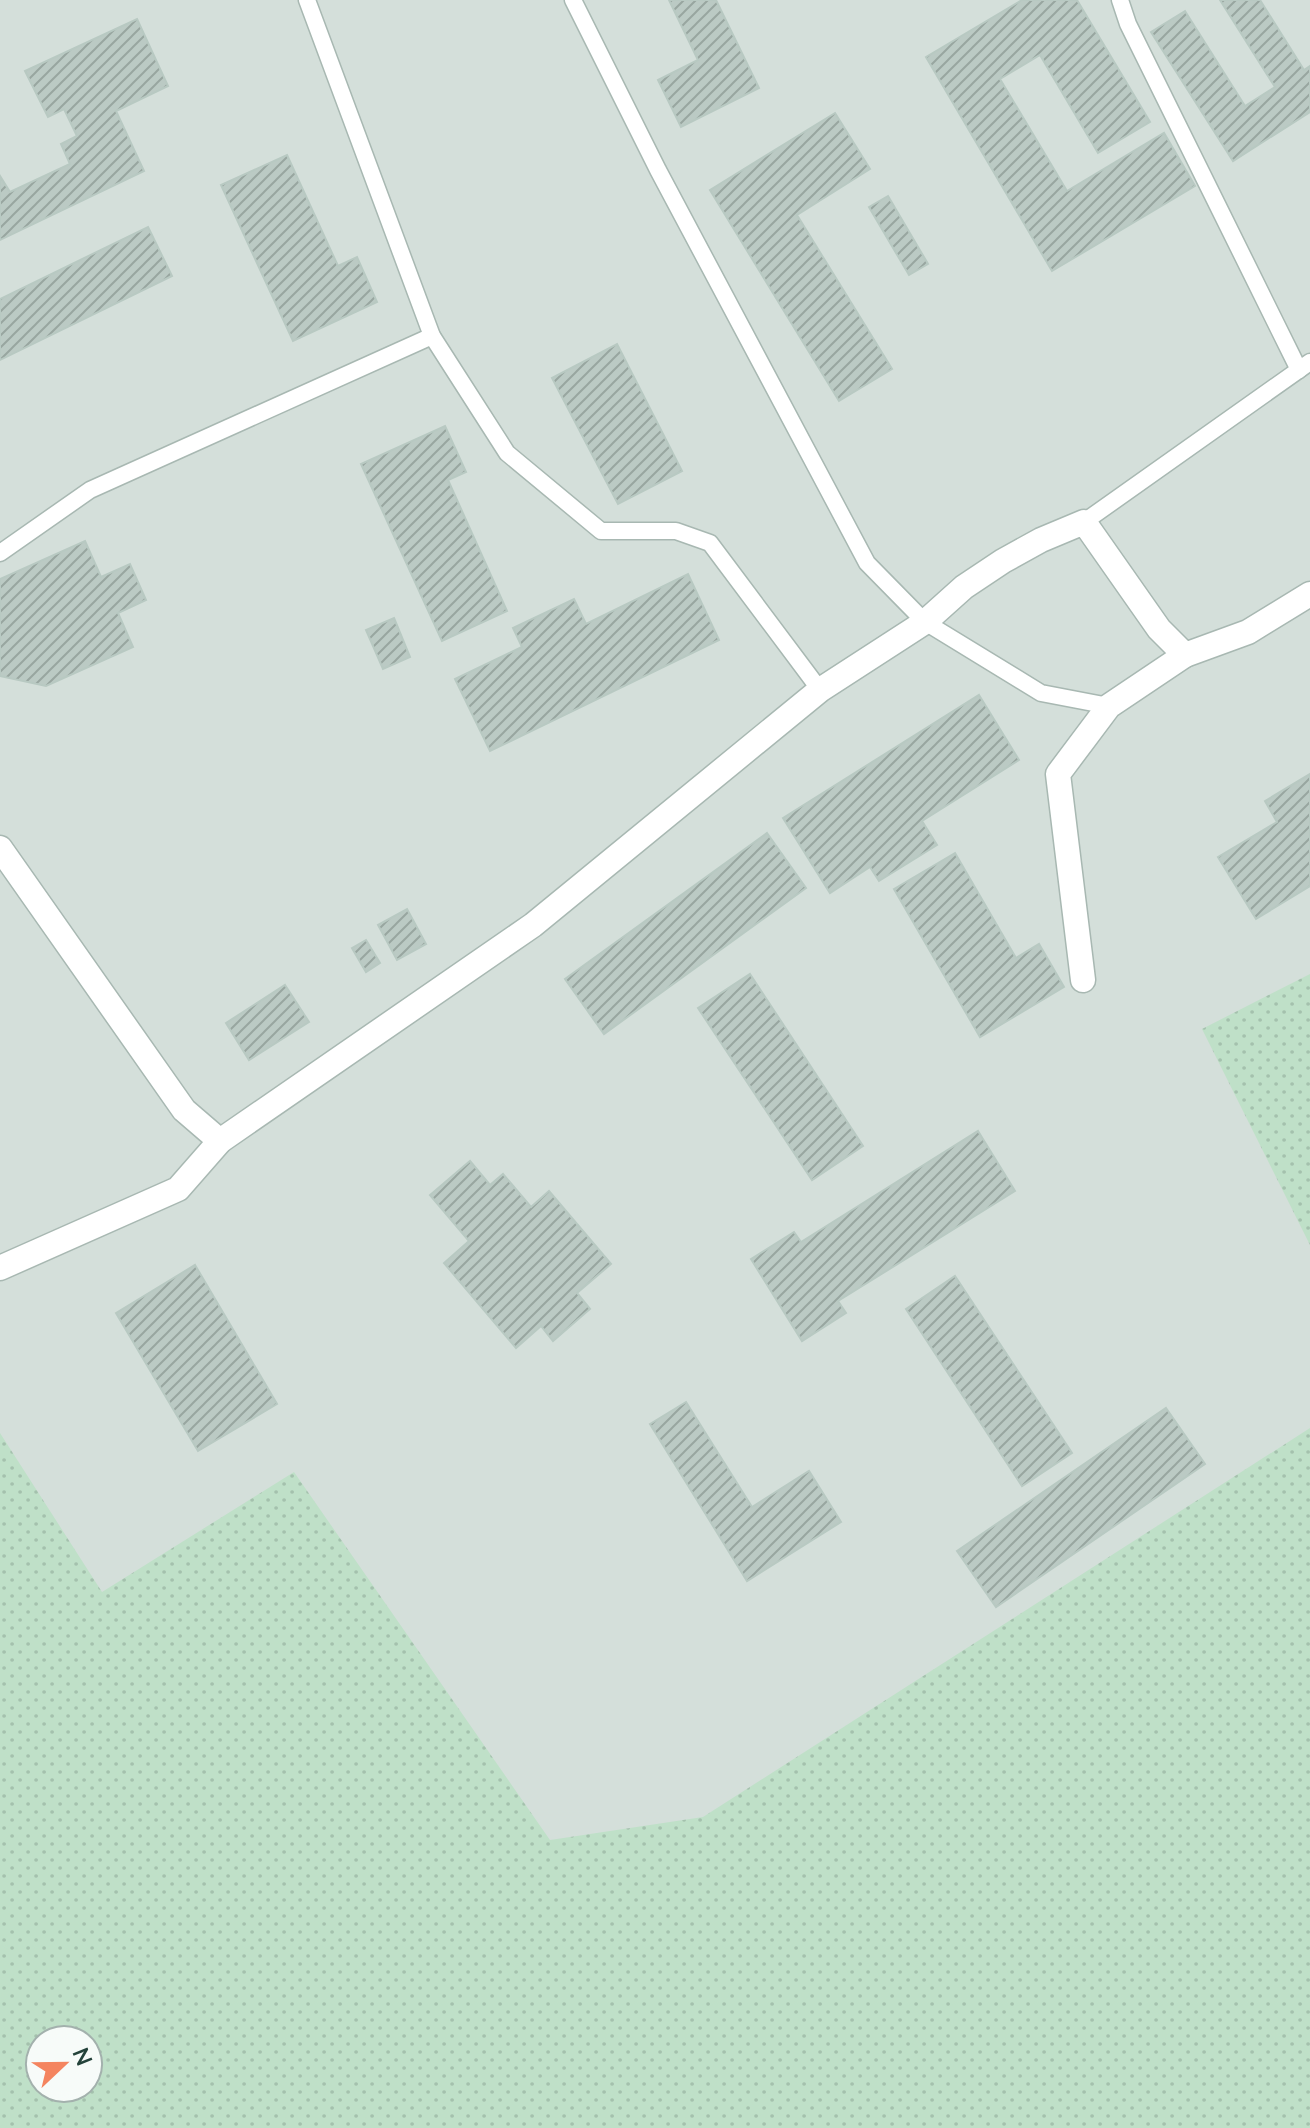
<svg xmlns="http://www.w3.org/2000/svg" width="1310" height="2128" font-family="Lato,sans-serif">
  <style>
    .built { fill: #d4dfda; fill-rule: evenodd }
    .green { fill: url(#green-dots); fill-rule: evenodd }
    .building { fill: url(#building-hatch); stroke: #b8c9c2; stroke-width: 2 }
    .lines { fill: none; stroke-linecap: round; stroke-linejoin: round }
    .service-casing { stroke: #a8b8b2; stroke-width: 19 }
    .minor-casing { stroke: #a8b8b2; stroke-width: 27 }
    .service { stroke: #fff; stroke-width: 16 }
    .minor { stroke: #fff; stroke-width: 24 }
  </style>
  <defs>
    <pattern id="green-dots" width="8" height="8" patternUnits="userSpaceOnUse" patternTransform="scale(2)"><rect width="8" height="8" fill="#bfe0c8"/><path d="M2 2h.1M6 6h.1" fill="none" stroke="#a4c1ad" stroke-width="1.8" stroke-linecap="round"/></pattern>
    <pattern id="building-hatch" width="6" height="6" patternUnits="userSpaceOnUse" patternTransform="scale(2)"><rect width="6" height="6" fill="#bbcac4"/><path d="M-1 1l2-2M0 6l6-6M5 7l2-2" fill="none" stroke="#98a6a0"/></pattern>
  </defs>
  <rect width="100%" height="100%" fill="#e6efeb"/>
  <path class="built" d="M0,0h1310v2128h-1310zM40,2040h48v48h-48z"/>
  <g class="green">
    <path d="M1310,974v271l-108,-216z"/>
    <path d="M1310,1428v700h-1310v-695l102,159 192,-120 256,368 153,-23zM88,2040v48h-48v-48z"/>
  </g>
  <g class="building">
    <path d="M669,0h47l43,88 -78,39 -23,-47 40,-20z"/>
    <path d="M1022,0h55l73,122 -52,31 -58,-98 -40,24 67,112 97,-58 31,53 -143,85 -126,-214z"/>
    <path d="M1220,0h40l44,70 6,-4v46l-77,49 -82,-129 34,-21 60,95 30,-19z"/>
    <path d="M137,19l31,67 -52,25 28,60 -144,69v-64l10,16 60,-28 -9,-20 16,-8 -13,-27 -16,8 -23,-46z"/>
    <path d="M835,113l35,56 -73,46 95,154 -53,32 -129,-211z"/>
    <path d="M287,155l51,111 19,-9 20,45 -84,39 -72,-156z"/>
    <path d="M888,196l40,68 -19,11 -40,-68z"/>
    <path d="M148,227l24,49 -172,84v-61z"/>
    <path d="M617,344l65,127 -64,33 -66,-126z"/>
    <path d="M445,426l21,46 -18,8 59,131 -65,30 -81,-177z"/>
    <path d="M85,541l16,36 29,-13 16,36 -28,13 15,34 -87,39 -46,-10v-97z"/>
    <path d="M688,574l31,66 -229,111 -35,-72 67,-32 -9,-19 61,-29 12,25z"/>
    <path d="M394,618l16,39 -27,12 -17,-39z"/>
    <path d="M979,695l40,65 -97,61 15,24 -58,36 -9,-14 -40,26 -47,-75z"/>
    <path d="M1310,774v112l-54,33 -38,-62 59,-35 -12,-21z"/>
    <path d="M767,833l39,55 -202,146 -39,-55z"/>
    <path d="M955,853l61,105 23,-14 25,43 -84,50 -86,-148z"/>
    <path d="M407,909l19,35 -29,16 -19,-35z"/>
    <path d="M366,940l14,23 -14,9 -14,-24z"/>
    <path d="M750,974l113,172 -51,34 -114,-172z"/>
    <path d="M285,985l24,37 -60,38 -23,-37z"/>
    <path d="M978,1131l37,60 -177,110 8,12 -44,28 -51,-82 43,-27 7,10z"/>
    <path d="M470,1161l20,24 13,-11 28,33 18,-16 62,73 -34,29 13,16 -37,32 -12,-15 -25,22 -72,-85 25,-22 -39,-46z"/>
    <path d="M195,1265l82,139 -79,47 -82,-138z"/>
    <path d="M955,1276l117,177 -50,33 -116,-177z"/>
    <path d="M686,1402l66,105 57,-36 32,51 -94,59 -97,-157z"/>
    <path d="M1166,1408l39,56 -209,143 -39,-56z"/>
  </g>
  <g class="lines">
    <g class="service-casing">
      <g id="service">
        <path d="M307,0l125,336 75,117 94,78h75l34,12 110,147"/>
        <path d="M573,0l85,170 209,393 58,59 116,71 68,13"/>
        <path d="M1120,0l8,24 171,346"/>
        <path d="M1084,522l226,-160"/>
        <path d="M0,553l90,-63 342,-154"/>
      </g>
    </g>
    <g class="minor-casing">
      <g id="minor">
        <path d="M0,848l184,262 36,31"/>
        <path d="M1083,980l-25,-206 51,-68 76,-51"/>
        <path d="M0,1268l178,-79 42,-48 313,-216 287,-235 105,-68 39,-35 39,-26 38,-21 43,-18 75,107 26,26 63,-23 62,-38"/>
      </g>
    </g>
    <use href="#service" class="service"/>
    <use href="#minor" class="minor"/>
  </g>
  <g transform="translate(64 2064) rotate(68)"><circle r="38" fill="#f7fbf9" stroke="#a3b1ad" stroke-width="2"/>
  <path d="M0-6L14 30L0 20L-14 30Z" fill="#f4845f"/>
  <text y="-12" font-size="22" font-weight="bold" text-anchor="middle" fill="#24423a">N</text>
  </g>
</svg>
